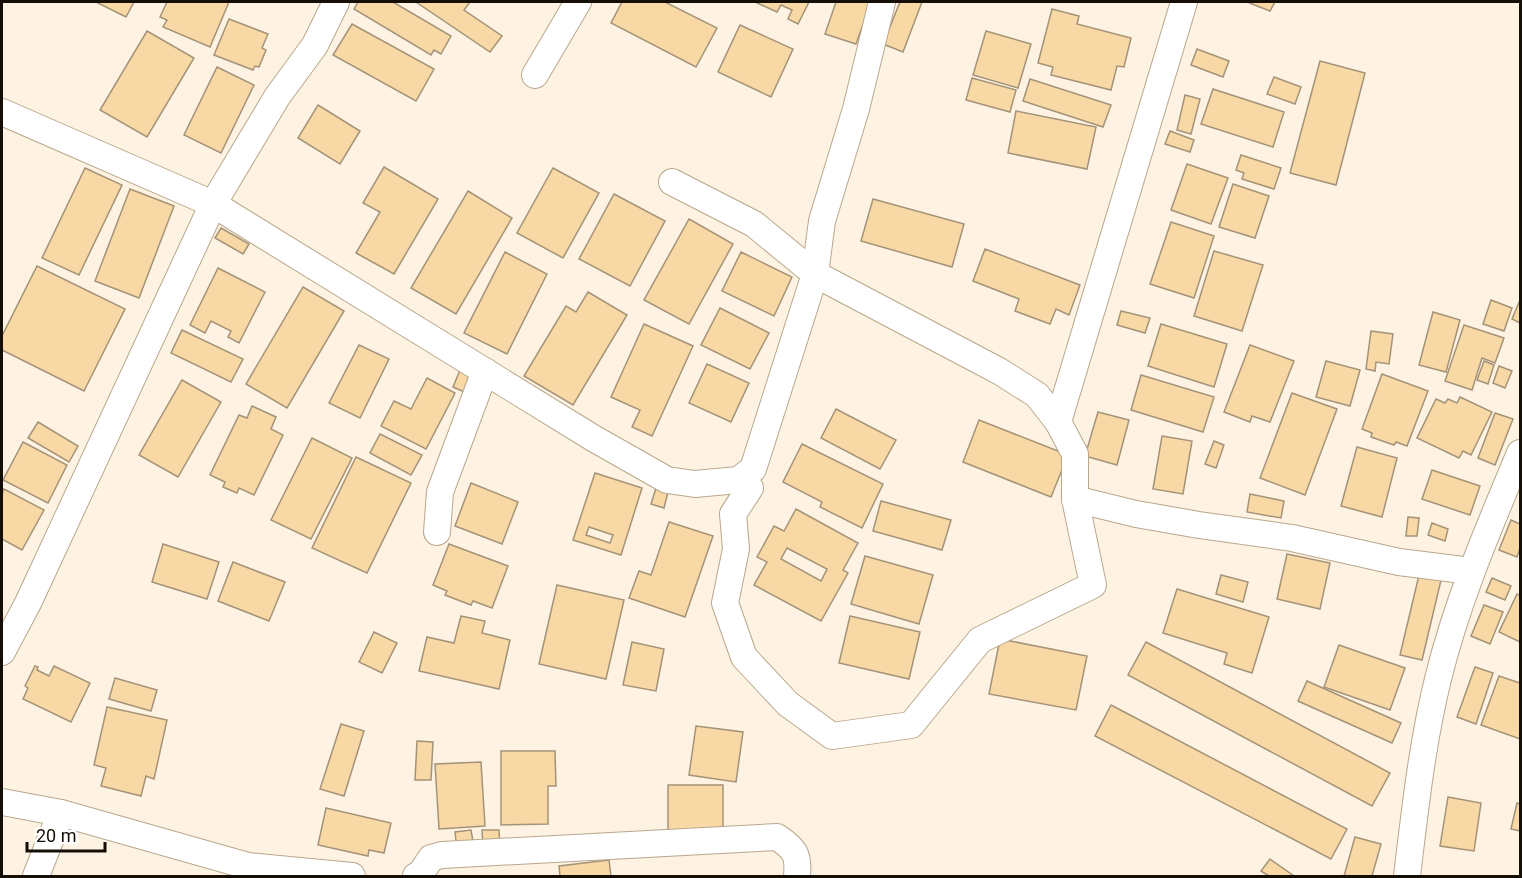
<svg xmlns="http://www.w3.org/2000/svg" width="1522" height="878" font-family="Roboto,sans-serif">
  <style>
    .building { fill: #f8d8a4; stroke: #a49378; stroke-width: 1.5; fill-rule: evenodd }
    .lines { fill: none; stroke-linecap: round; stroke-linejoin: round }
    .minor-casing { stroke: #b9a78c; stroke-width: 28 }
    .minor { stroke: #fff; stroke-width: 26 }
  </style>
  <rect width="100%" height="100%" fill="#fef3e2"/>
  <g class="building">
    <path d="M96,2h38l-8,15z"/>
    <path d="M167,2h62l-19,45 -47,-20 4,-7 -7,-3z"/>
    <path d="M358,2h35l58,34 -10,18 -7,-4 -3,5 -77,-46z"/>
    <path d="M416,2h54l-6,8 38,26 -12,16z"/>
    <path d="M622,2h43l52,26 -21,39 -85,-44z"/>
    <path d="M755,2h54l-11,22 -10,-5 4,-9 -11,-5 -4,7z"/>
    <path d="M836,2h35l-15,42 -31,-10z"/>
    <path d="M900,2h22l-19,50 -20,-8z"/>
    <path d="M1247,2h28l-5,9z"/>
    <path d="M1052,9l27,7 -2,8 54,14 -7,29 -7,-1 -6,24 -60,-15 2,-8 -15,-4z"/>
    <path d="M229,19l39,15 -6,14 4,2 -7,17 -4,-1 -2,4 -39,-15z"/>
    <path d="M352,24l82,45 -18,32 -83,-46z"/>
    <path d="M740,25l53,24 -22,48 -53,-25z"/>
    <path d="M147,31l47,27 -47,79 -47,-27z"/>
    <path d="M986,31l45,13 -13,44 -45,-13z"/>
    <path d="M1197,49l32,12 -6,16 -32,-12z"/>
    <path d="M1320,61l45,12 -29,112 -46,-12z"/>
    <path d="M217,67l37,18 -33,68 -37,-18z"/>
    <path d="M1274,77l27,10 -6,17 -28,-10z"/>
    <path d="M972,78l44,12 -6,22 -44,-12z"/>
    <path d="M1030,79l81,26 -8,22 -80,-26z"/>
    <path d="M1213,89l71,23 -11,35 -72,-23z"/>
    <path d="M1185,95l15,4 -9,35 -14,-4z"/>
    <path d="M318,105l42,26 -20,33 -42,-26z"/>
    <path d="M1016,111l80,16 -9,42 -79,-16z"/>
    <path d="M1170,131l24,9 -4,12 -25,-8z"/>
    <path d="M1241,155l40,13 -7,21 -32,-10 2,-6 -8,-3z"/>
    <path d="M1187,164l41,14 -17,46 -40,-14z"/>
    <path d="M384,167l54,32 -44,75 -38,-21 24,-41 -17,-9z"/>
    <path d="M85,168l37,17 -43,90 -37,-17z"/>
    <path d="M553,168l46,25 -36,65 -46,-25z"/>
    <path d="M1233,184l36,12 -14,42 -36,-11z"/>
    <path d="M130,189l44,17 -35,92 -44,-17z"/>
    <path d="M468,191l44,27 -56,96 -45,-26z"/>
    <path d="M614,194l51,27 -35,65 -51,-27z"/>
    <path d="M873,199l91,25 -12,43 -91,-26z"/>
    <path d="M689,219l44,25 -44,80 -45,-24z"/>
    <path d="M1171,222l43,14 -20,62 -44,-14z"/>
    <path d="M221,228l28,16 -6,10 -28,-16z"/>
    <path d="M985,249l95,36 -11,30 -13,-6 -6,15 -35,-13 4,-12 -46,-18z"/>
    <path d="M1214,251l49,14 -21,66 -48,-15z"/>
    <path d="M505,252l42,22 -40,80 -43,-21z"/>
    <path d="M741,252l51,25 -18,39 -52,-25z"/>
    <path d="M37,266l88,43 -41,82 -82,-41v-14z"/>
    <path d="M218,268l47,24 -26,51 -11,-6 3,-6 -20,-10 -6,12 -15,-8z"/>
    <path d="M303,287l41,24 -57,97 -41,-24z"/>
    <path d="M588,292l39,23 -54,90 -49,-29 42,-70 10,6z"/>
    <path d="M1491,300l21,8 -8,23 -21,-7z"/>
    <path d="M1520,300v23l-8,-4z"/>
    <path d="M720,308l49,25 -19,36 -49,-24z"/>
    <path d="M1121,311l29,7 -5,15 -28,-8z"/>
    <path d="M1433,312l27,8 -14,52 -27,-7z"/>
    <path d="M644,324l49,22 -41,90 -20,-9 8,-17 -29,-13z"/>
    <path d="M1161,324l66,20 -13,43 -66,-21z"/>
    <path d="M1464,325l40,13 -9,25 -13,-5 -10,32 -27,-9z"/>
    <path d="M182,330l61,29 -12,23 -60,-29z"/>
    <path d="M1371,331l22,3 -4,30 -13,-2 -1,9 -9,-2z"/>
    <path d="M359,345l30,14 -29,59 -31,-15z"/>
    <path d="M1250,345l44,16 -24,61 -18,-6 -2,6 -26,-10z"/>
    <path d="M1326,361l34,9 -10,36 -34,-9z"/>
    <path d="M1484,361l10,4 -6,19 -11,-4z"/>
    <path d="M707,364l42,19 -18,39 -42,-19z"/>
    <path d="M1499,366l13,5 -7,17 -12,-5z"/>
    <path d="M460,370l16,7 -7,17 -16,-7z"/>
    <path d="M1382,374l46,17 -21,55 -11,-4 -2,3 -23,-8 1,-4 -10,-4z"/>
    <path d="M1141,375l73,22 -11,35 -72,-22z"/>
    <path d="M427,378l28,15 -29,56 -45,-23 13,-25 17,8z"/>
    <path d="M182,380l39,22 -43,75 -39,-22z"/>
    <path d="M1292,393l45,16 -32,86 -45,-17z"/>
    <path d="M1460,397l32,15 -21,43 -8,-4 -4,7 -42,-20 19,-39 9,4 3,-4 9,4z"/>
    <path d="M252,406l24,11 -5,12 12,6 -29,60 -15,-7 -2,5 -14,-6 2,-5 -15,-7 29,-60 8,3z"/>
    <path d="M836,409l60,31 -16,29 -59,-31z"/>
    <path d="M1098,412l31,8 -12,45 -32,-9z"/>
    <path d="M1495,413l18,6 -18,46 -17,-7z"/>
    <path d="M979,420l89,35 -17,42 -88,-35z"/>
    <path d="M38,422l40,24 -9,16 -41,-24z"/>
    <path d="M380,434l42,21 -11,20 -41,-22z"/>
    <path d="M1162,436l30,5 -9,53 -30,-5z"/>
    <path d="M312,438l40,20 -41,81 -40,-19z"/>
    <path d="M1214,441l10,4 -8,23 -11,-4z"/>
    <path d="M23,442l44,23 -19,38 -45,-23z"/>
    <path d="M802,444l81,40 -21,44 -42,-21 2,-5 -39,-20z"/>
    <path d="M1357,447l40,11 -15,59 -41,-11z"/>
    <path d="M356,457l55,26 -44,90 -55,-25z"/>
    <path d="M1432,470l48,16 -10,29 -48,-16z"/>
    <path d="M595,473l47,15 -21,67 -48,-15zM589,527l24,8 -3,8 -24,-8z"/>
    <path d="M471,483l47,19 -16,42 -47,-18z"/>
    <path d="M656,488l12,4 -4,16 -13,-4z"/>
    <path d="M4,489l40,21 -22,40 -20,-11v-45z"/>
    <path d="M1250,494l34,7 -3,17 -34,-6z"/>
    <path d="M881,501l70,19 -9,30 -69,-19z"/>
    <path d="M796,509l62,34 -15,27 5,3 -27,48 -67,-36 13,-23 -10,-5 17,-31 10,5zM787,548l40,21 -6,12 -40,-22z"/>
    <path d="M1408,517l11,1 -2,18h-11z"/>
    <path d="M1511,520l9,4v24l-3,9 -18,-7z"/>
    <path d="M669,522l44,14 -28,81 -56,-19 10,-27 12,4z"/>
    <path d="M1432,523l16,6 -3,12 -17,-6z"/>
    <path d="M163,544l56,18 -12,37 -55,-17z"/>
    <path d="M449,544l59,22 -16,42 -19,-7 -2,4 -26,-10 2,-4 -14,-6z"/>
    <path d="M1287,554l43,9 -10,46 -43,-10z"/>
    <path d="M865,556l68,19 -14,49 -68,-20z"/>
    <path d="M233,562l52,20 -16,39 -51,-20z"/>
    <path d="M1420,571l22,5 -20,84 -22,-5z"/>
    <path d="M1221,575l27,7 -5,20 -27,-8z"/>
    <path d="M1492,578l19,8 -6,14 -19,-8z"/>
    <path d="M557,585l67,15 -18,79 -67,-15z"/>
    <path d="M1177,589l92,28 -17,56 -28,-9 3,-11 -64,-20z"/>
    <path d="M1517,594l3,2v46l-21,-10z"/>
    <path d="M1484,605l19,7 -13,32 -19,-8z"/>
    <path d="M461,616l24,5 -3,12 28,7 -11,49 -80,-18 8,-34 27,6z"/>
    <path d="M850,616l70,16 -11,47 -70,-16z"/>
    <path d="M374,632l23,11 -15,30 -23,-11z"/>
    <path d="M1000,639l87,17 -11,54 -87,-16z"/>
    <path d="M632,642l32,7 -8,42 -33,-6z"/>
    <path d="M1146,642l244,131 -18,33 -244,-131z"/>
    <path d="M1339,645l66,23 -15,42 -66,-23z"/>
    <path d="M35,666l3,1 -1,3 12,6 5,-10 36,17 -19,39 -48,-23 5,-11 -3,-2z"/>
    <path d="M1475,667l18,6 -17,51 -19,-7z"/>
    <path d="M1499,676l21,7v56l-39,-14z"/>
    <path d="M115,678l42,12 -6,21 -42,-12z"/>
    <path d="M1307,681l94,42 -9,20 -94,-42z"/>
    <path d="M1111,705l236,124 -16,30 -236,-123z"/>
    <path d="M107,707l60,13 -13,59 -8,-3 -5,20 -40,-10 5,-18 -12,-3z"/>
    <path d="M341,724l23,7 -20,65 -24,-7z"/>
    <path d="M696,726l47,6 -7,50 -47,-7z"/>
    <path d="M417,741l16,1 -2,38h-16z"/>
    <path d="M501,751h54l1,35h-8v38l-47,1z"/>
    <path d="M481,762l4,64 -46,3 -4,-65z"/>
    <rect x="668" y="785" width="55" height="45"/>
    <path d="M1448,797l33,6 -7,48 -34,-5z"/>
    <path d="M1517,803l3,1v27l-9,-2z"/>
    <path d="M326,808l65,15 -7,30 -15,-3 -1,6 -50,-11z"/>
    <path d="M471,830l3,17 -17,3 -2,-18z"/>
    <path d="M482,830h17l1,17h-17z"/>
    <path d="M1355,837l26,7 -9,32h-28z"/>
    <path d="M1270,859l24,17h-25l-8,-5z"/>
    <path d="M609,860l2,16h-51l-1,-10z"/>
  </g>
  <g class="lines">
    <g class="minor-casing">
      <g id="minor">
        <path d="M535,75l43,-73"/>
        <path d="M2,112l211,92 380,234 74,42 28,4 43,-4 15,-11 62,-195 7,-53 34,-112 26,-107"/>
        <path d="M672,182l82,42 61,50 184,97 38,24 21,27 17,32v45l18,86 -113,55 -69,85 -79,11 -44,-32 -44,-47 -19,-54 11,-54 -3,-35 17,-26 -12,-8"/>
        <path d="M1058,422l126,-420"/>
        <path d="M1075,499l61,15 63,11 93,13 107,24 72,9"/>
        <path d="M437,532l3,-40 45,-121"/>
        <path d="M2,652l26,-49 185,-399 64,-107 38,-52 21,-43"/>
        <path d="M2,802l59,11 187,53 104,10"/>
        <path d="M36,876l25,-63"/>
        <path d="M416,876h3l12,-18 11,-3 335,-18c18,12 22,18 20,39"/>
        <path d="M1407,876c8,-66 15,-132 31,-197 19,-78 51,-152 82,-226"/>
      </g>
    </g>
    <use href="#minor" class="minor"/>
  </g>
  <rect width="1522" height="878" fill="none" stroke="#140e05" stroke-width="6"/>
  <path d="M27 842v9h78v-9" fill="none" stroke="#140e05" stroke-width="3"/>
  <text x="36" y="842" font-size="18" fill="#140e05" stroke="#ffffff" stroke-width="4.5" paint-order="stroke">20 m</text>
</svg>
